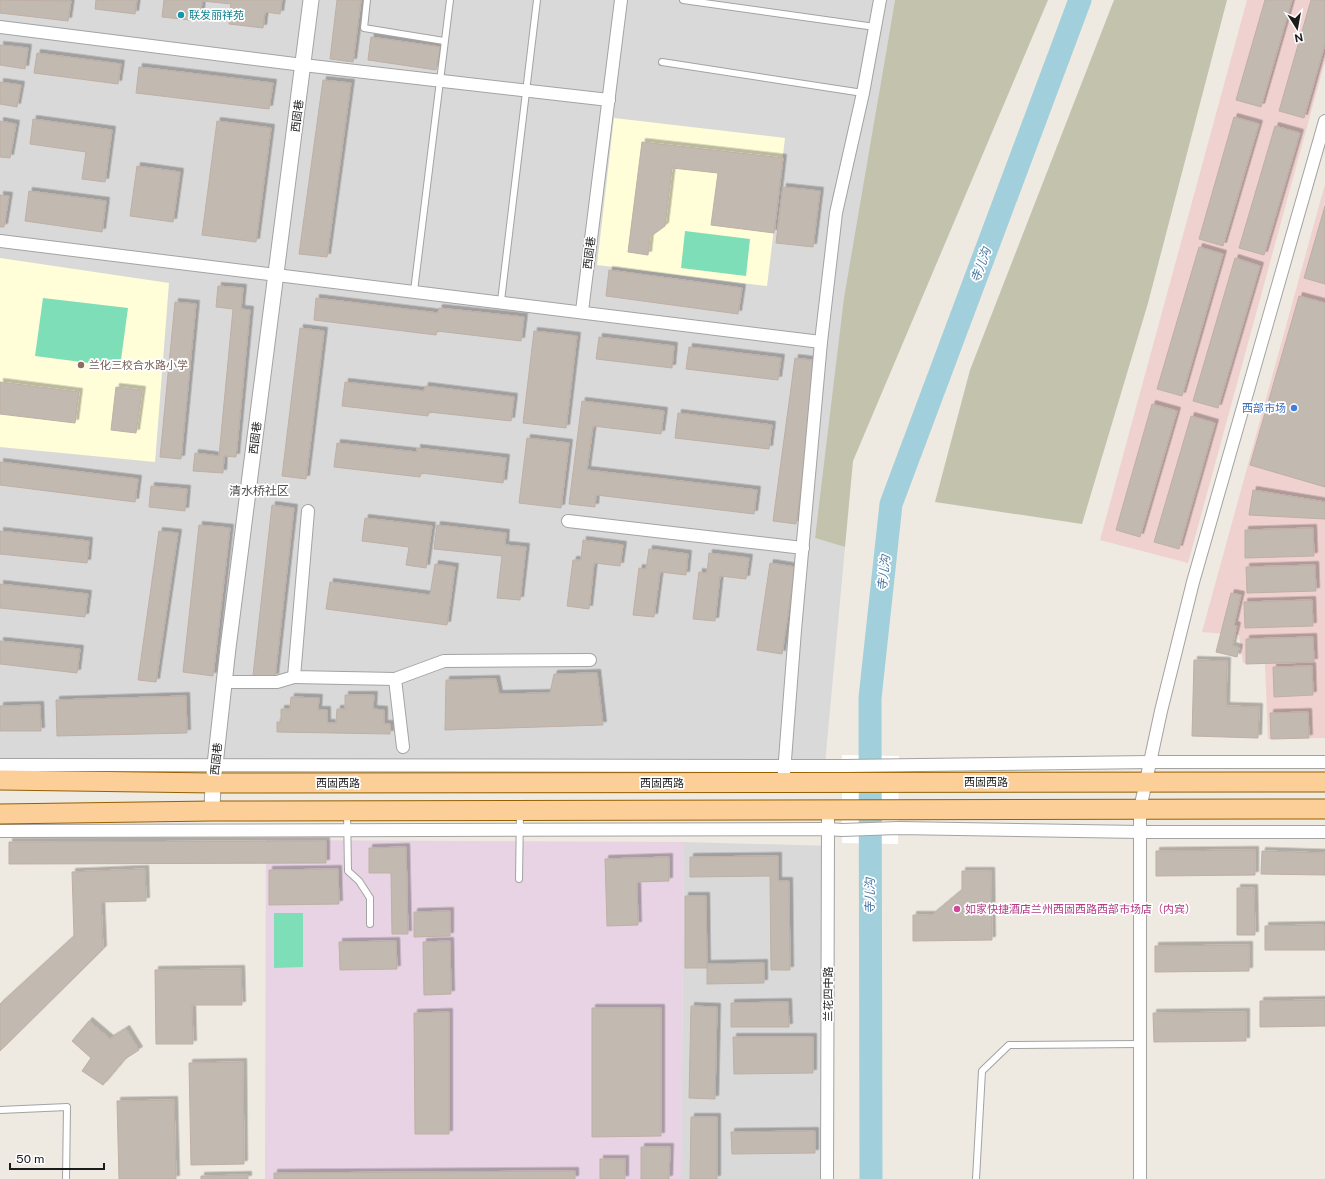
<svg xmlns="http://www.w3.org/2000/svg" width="1325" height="1179" font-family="'Public Sans','Noto Sans SC',sans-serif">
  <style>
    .residential { fill: #dad9d9 }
    .commercial { fill: #efd1d0 }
    .industrial { fill: #e7d3e3 }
    .education { fill: #fffed9 }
    .construction { fill: #c2c2ad }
    .pitch { fill: #7edeb7 }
    .pier { fill: #fff }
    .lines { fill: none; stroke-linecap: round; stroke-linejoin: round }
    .river { stroke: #a1d0dc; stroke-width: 23 }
    .building { fill: #c2b9b1; stroke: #bfafa4; filter: url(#shadow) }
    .service-casing { stroke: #a3a3a3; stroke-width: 8 }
    .minor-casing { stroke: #a3a3a3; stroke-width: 14 }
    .tertiary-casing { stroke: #a3a3a3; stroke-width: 17 }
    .primary-casing { stroke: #946000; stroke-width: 21 }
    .service { stroke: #fff; stroke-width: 6 }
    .minor { stroke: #fff; stroke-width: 12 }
    .tertiary { stroke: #fff; stroke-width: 15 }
    .primary { stroke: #fccf98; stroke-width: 19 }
    .culture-dot { fill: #0f9aa8; stroke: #fff; stroke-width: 1.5 }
    .education-dot { fill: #8d6e63; stroke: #fff; stroke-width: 1.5 }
    .shop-dot { fill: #3f7fe0; stroke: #fff; stroke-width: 1.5 }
    .hotel-dot { fill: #d1479c; stroke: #fff; stroke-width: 1.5 }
    .labels { text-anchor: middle; stroke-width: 3.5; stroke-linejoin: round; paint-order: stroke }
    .culture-label { font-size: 11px; fill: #0d838f; stroke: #fff; text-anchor: start }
    .street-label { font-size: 11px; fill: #1c1c1c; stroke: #fff }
    .education-label { font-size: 11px; fill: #785e54; stroke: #fff; text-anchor: start }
    .shop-label { font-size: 11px; fill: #366cbe; stroke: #fff; text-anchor: end }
    .hotel-label { font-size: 11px; fill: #b23c85; stroke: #fff; text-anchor: start }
    .water-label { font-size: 12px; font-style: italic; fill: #4677a3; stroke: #fff }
    .neighbourhood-label { font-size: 12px; fill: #4f4f4f; stroke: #fff }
  </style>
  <defs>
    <filter id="shadow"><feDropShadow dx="3.5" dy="-3.5" stdDeviation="0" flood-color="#0004"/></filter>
  </defs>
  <rect width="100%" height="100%" fill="#eee9e1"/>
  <g class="residential">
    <path d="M0,0h895l-16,93 -64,445 30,9 -21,228 -824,-17z"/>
    <path d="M684,842l149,4 -3,333h-149z"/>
  </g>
  <g class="commercial">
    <path d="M1247,0h78v61l-137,502 -88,-23z"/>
    <path d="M1325,184v554l-57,1 -3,-75 -22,-1 -4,-28 -37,-3z"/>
  </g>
  <path class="industrial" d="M266,840l418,2 -3,337h-416z"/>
  <g class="education">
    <path d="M614,118l171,20 -18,148 -170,-21z"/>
    <path d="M0,258l169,25 -14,179 -155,-15z"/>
  </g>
  <g class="construction">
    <path d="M895,0h153l-195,461 -8,86 -30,-9 29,-240z"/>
    <path d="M1114,0h113l-79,303 -66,221 -147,-22 35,-132z"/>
  </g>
  <g class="pitch">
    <path d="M685,231l65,8 -4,37 -65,-8z"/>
    <path d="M43,298l85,10 -8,59 -85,-11z"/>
    <path d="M274,913h29v54l-29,1z"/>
  </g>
  <path class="pier" d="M842,755l57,1 -1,88 -56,-1z"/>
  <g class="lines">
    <path class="river" d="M871,1179l-1,-481 21,-194 189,-504"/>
  </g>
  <g class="building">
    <path d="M0,0l71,1 -3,20 -68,-8z"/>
    <path d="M96,0h41l-2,14 -40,-5z"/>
    <path d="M164,0h118l-2,14 -15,-2 -2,16 -34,-4 2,-20 -29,-3 -2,20 -38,-4z"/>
    <path d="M337,0h24l-8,62 -23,-3z"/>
    <path d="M1265,0h27l-31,107 -25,-7z"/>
    <path d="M1311,0h14v44l-21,74 -25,-7z"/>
    <path d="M371,37l69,10 -4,23 -68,-10z"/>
    <path d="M0,45l28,3 -3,21 -25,-4z"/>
    <path d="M37,53l84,11 -3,20 -84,-11z"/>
    <path d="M139,67l134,16 -4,26 -133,-16z"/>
    <path d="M323,80l28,3 -24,174 -28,-3z"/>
    <path d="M0,82l21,3 -4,22 -17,-3z"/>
    <path d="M1234,117l25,7 -36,122 -24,-7z"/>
    <path d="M33,119l79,11 -7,52 -23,-3 4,-27 -56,-8z"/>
    <path d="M0,121l16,3 -6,34 -10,-1z"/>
    <path d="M217,121l54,7 -15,114 -54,-7z"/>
    <path d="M1275,126l25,7 -36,122 -25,-7z"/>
    <path d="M642,142l141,16 -9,75 -63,-8 7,-52 -46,-5 -7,58 -15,11 -2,18 -20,-3z"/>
    <path d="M137,166l43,6 -7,50 -43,-6z"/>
    <path d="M783,187l37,4 -7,56 -37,-4z"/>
    <path d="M29,191l77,10 -4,31 -77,-11z"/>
    <path d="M0,195l9,1 -5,31h-4z"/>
    <path d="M1325,206v78l-21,-6z"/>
    <path d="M1199,247l24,7 -41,142 -25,-7z"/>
    <path d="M1235,258l25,8 -42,142 -25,-7z"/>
    <path d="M609,270l133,18 -4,26 -132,-18z"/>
    <path d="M218,286l25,2 -2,21 9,1 -14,147 -12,-1 -1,17 -30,-2 2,-18 24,3 14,-147 -17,-2z"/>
    <path d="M1299,296l26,7v184l-75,-22z"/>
    <path d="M316,298l122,15 1,-5 85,9 -3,24 -84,-10 -1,4 -122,-15z"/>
    <path d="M175,302l21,2 -15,155 -21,-2z"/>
    <path d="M300,328l24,3 -18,148 -24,-3z"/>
    <path d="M534,331l43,5 -11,92 -43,-5z"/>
    <path d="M599,337l75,9 -2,22 -76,-9z"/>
    <path d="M689,347l92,11 -3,22 -92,-11z"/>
    <path d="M795,358l24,3 -23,163 -23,-3z"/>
    <path d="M0,382l79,10 -4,31 -75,-9z"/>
    <path d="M345,382l79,9 1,-5 89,11 -3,24 -82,-9 -1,4 -86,-10z"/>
    <path d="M116,387l26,3 -6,43 -25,-3z"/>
    <path d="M582,401l82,10 -3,23 -68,-8 -6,44 170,20 -3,24 -158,-19 -1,12 -26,-3z"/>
    <path d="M1152,404l25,7 -37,126 -24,-7z"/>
    <path d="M678,413l94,12 -3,24 -94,-11z"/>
    <path d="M1191,416l24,7 -36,126 -25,-7z"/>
    <path d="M527,438l42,5 -8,65 -42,-5z"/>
    <path d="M337,443l80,9v-4l89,10 -3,25 -82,-10 -1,4 -86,-10z"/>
    <path d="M0,462l138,17 -3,23 -135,-17z"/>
    <path d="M151,486l36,3 -2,22 -36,-4z"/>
    <path d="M1253,490l72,12v17l-76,-4z"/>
    <path d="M272,505l22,3 -19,169 -22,-2z"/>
    <path d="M365,518l67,8 -6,42 -20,-3 3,-18 -47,-6z"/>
    <path d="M199,525l31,3 -17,148 -30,-4z"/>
    <path d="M437,525l69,8 -1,12 21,2 -6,53 -23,-2 5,-42 -68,-7z"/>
    <path d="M1313,528l1,28 -69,2v-28z"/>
    <path d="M0,531l89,10 -2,22 -87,-9z"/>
    <path d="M159,531l19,2 -22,149 -18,-2z"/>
    <path d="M583,540l40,5 -3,21 -26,-3 -5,46 -22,-3 6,-46h8z"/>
    <path d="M649,549l39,5 -2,21 -26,-3 -6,45 -21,-2 6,-47 7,1z"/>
    <path d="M709,553l40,5 -3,21 -26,-3 -5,45 -22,-2 6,-47 8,1z"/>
    <path d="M770,563l25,4 -13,87 -25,-4z"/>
    <path d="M435,564l20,3 -8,58 -121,-16 4,-27 100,13z"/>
    <path d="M1315,565l1,26 -69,2 -1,-26z"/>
    <path d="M0,584l88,10 -3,23 -85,-9z"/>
    <path d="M1231,593l10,2 -7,30 3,1 -5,20 7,2 -2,9 -21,-5z"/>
    <path d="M1312,600l1,26 -68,2 -1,-26z"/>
    <path d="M1313,637l1,25 -68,2v-25z"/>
    <path d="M0,641l80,8 -3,24 -77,-9z"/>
    <path d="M1194,660l33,1 -1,45 33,1 -1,31 -66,-2z"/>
    <path d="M1312,666l1,29 -39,2 -1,-30z"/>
    <path d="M597,673l6,52 -158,5 1,-50 50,-1 3,15 51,-1 4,-19z"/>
    <path d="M345,695h29l-1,14 11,1v14h6v10l-113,-2v-10h4v-13h9l1,-12 28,1 -1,12h9v13h9l1,-14h8z"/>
    <path d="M186,696l1,37 -130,3 -1,-36z"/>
    <path d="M40,705l1,26h-41v-25z"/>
    <path d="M1308,712l1,26 -38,1 -1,-26z"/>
    <path d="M326,841v22l-317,1v-22z"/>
    <path d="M406,847l2,87h-16l-1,-61h-22v-25z"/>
    <path d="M1255,850v25l-99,1v-25z"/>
    <path d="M1262,851l63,2v22l-64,-1z"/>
    <path d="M778,856v25h11l1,89h-19l-1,-94 -80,1v-20z"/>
    <path d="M669,857v24l-32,1 1,43 -31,1 -2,-67z"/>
    <path d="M145,869l1,32 -45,1 2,47 -103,102v-47l74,-68 -2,-64z"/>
    <path d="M338,869l1,35 -70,1v-35z"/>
    <path d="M962,871h29l1,69 -79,1v-26h19l30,-25z"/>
    <path d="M1237,888h17l1,47h-18z"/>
    <path d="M685,896h21l1,72h-22z"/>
    <path d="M450,911v25l-36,1v-25z"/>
    <path d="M1324,925l1,25h-60v-24z"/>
    <path d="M396,941l1,28 -57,1 -1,-28z"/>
    <path d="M450,941l1,53 -27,1 -1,-53z"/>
    <path d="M1249,945v26l-94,1v-26z"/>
    <path d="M764,963v20l-57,1v-20z"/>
    <path d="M241,969l1,36h-50l1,39h-37l-1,-74z"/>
    <path d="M1325,1000v26l-65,1v-26z"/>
    <path d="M788,1002l1,25h-58v-24z"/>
    <path d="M691,1006l26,1 -2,92 -26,-1z"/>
    <path d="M592,1008h69v128l-69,1z"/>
    <path d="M449,1012v122h-34l-1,-121z"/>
    <path d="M1246,1012v29l-92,1 -1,-29z"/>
    <path d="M89,1021l21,18 16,-10 13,21 -14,9 -22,26 -21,-14 9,-13 -19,-17z"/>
    <path d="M733,1037h80v36l-79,1z"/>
    <path d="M243,1062l1,102 -53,1 -2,-102z"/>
    <path d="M174,1100l2,79h-57l-2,-78z"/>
    <path d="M691,1117h26v62h-27z"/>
    <path d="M815,1131v22l-83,1 -1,-22z"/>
    <path d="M641,1147h29l-1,32h-28z"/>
    <rect x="600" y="1159" width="25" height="20"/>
    <path d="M575,1171v8h-301v-6z"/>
    <path d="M248,1175v4h-47v-3z"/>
  </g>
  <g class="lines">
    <g class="service-casing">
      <g id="service">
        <path d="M367,0l-3,28 80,13"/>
        <path d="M683,0l192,27"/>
        <path d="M662,62l201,31"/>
        <path d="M414,291l36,-291"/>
        <path d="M501,301l36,-301"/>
        <path d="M347,812l1,59 11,10 11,17v26"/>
        <path d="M519,879l1,-67"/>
        <path d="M0,1110l67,-3 -1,72"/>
        <path d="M976,1179l6,-108 27,-26 130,-1"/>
      </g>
    </g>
    <g class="minor-casing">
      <g id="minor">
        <path d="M0,27l303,38 306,35"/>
        <path d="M0,241c274,34 548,65 821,101"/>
        <path d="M582,311l39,-311"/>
        <path d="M308,511l-14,166 101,2"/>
        <path d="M568,521l235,27"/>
        <path d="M224,682h53l17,-5"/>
        <path d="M403,747l-8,-68 49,-18 146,-1"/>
        <path d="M0,765l843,1 307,-4h175"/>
        <path d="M784,773l11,-143 26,-288 15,-129 27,-120 17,-93"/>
        <path d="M0,831l828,-2 14,1 56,-2 242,4h185"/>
        <path d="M827,1179l1,-359"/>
        <path d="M1140,1179v-370l21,-98 32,-129 132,-461"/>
      </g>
    </g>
    <g class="tertiary-casing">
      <path id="tertiary" d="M212,811l1,-28 15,-135 83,-648"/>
    </g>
    <g class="primary-casing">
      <g id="primary">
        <path d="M0,780l213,3 1112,-1"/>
        <path d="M0,814l212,-3 1113,-2"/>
      </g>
    </g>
    <use href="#service" class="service"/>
    <use href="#minor" class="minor"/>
    <use href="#tertiary" class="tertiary"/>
    <use href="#primary" class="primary"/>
  </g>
  <circle class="culture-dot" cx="181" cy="15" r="4"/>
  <circle class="education-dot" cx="81" cy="365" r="4"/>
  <circle class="shop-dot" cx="1294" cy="408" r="4"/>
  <circle class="hotel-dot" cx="957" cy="909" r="4"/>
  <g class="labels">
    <g class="culture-label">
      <text x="189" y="19">联发丽祥苑</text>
    </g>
    <g class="street-label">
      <text transform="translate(297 116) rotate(-83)" y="4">西固巷</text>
      <text transform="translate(589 253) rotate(-83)" y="4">西固巷</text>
      <text transform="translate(255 438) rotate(-83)" y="4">西固巷</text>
      <text transform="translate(216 759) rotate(-84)" y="4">西固巷</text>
      <text x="986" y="786">西固西路</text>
      <text x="338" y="787">西固西路</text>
      <text x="662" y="787">西固西路</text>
      <text transform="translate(828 994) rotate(-90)" y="4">兰花四中路</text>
    </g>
    <g class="education-label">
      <text x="89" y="369">兰化三校合水路小学</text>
    </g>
    <g class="shop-label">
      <text x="1286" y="412">西部市场</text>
    </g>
    <g class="hotel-label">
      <text x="965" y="913">如家快捷酒店兰州西固西路西部市场店（内宾）</text>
    </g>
    <g class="water-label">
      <text transform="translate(981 265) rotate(-70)" y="4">寺儿沟</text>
      <text transform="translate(884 573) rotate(-84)" y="4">寺儿沟</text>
      <text transform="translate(870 896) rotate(-90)" y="4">寺儿沟</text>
    </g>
    <g class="neighbourhood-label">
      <text x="259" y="495">清水桥社区</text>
    </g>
  </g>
  <g transform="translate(1297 28) rotate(169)" stroke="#ffffff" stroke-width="3" paint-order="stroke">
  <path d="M0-3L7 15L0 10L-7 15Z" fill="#1c1c1c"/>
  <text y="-6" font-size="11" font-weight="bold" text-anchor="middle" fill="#1c1c1c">N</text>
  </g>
  <path d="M10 1163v6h94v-6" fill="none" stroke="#1c1c1c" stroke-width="2"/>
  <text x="16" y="1163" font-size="12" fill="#1c1c1c" stroke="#ffffff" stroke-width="3" paint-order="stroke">50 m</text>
</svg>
